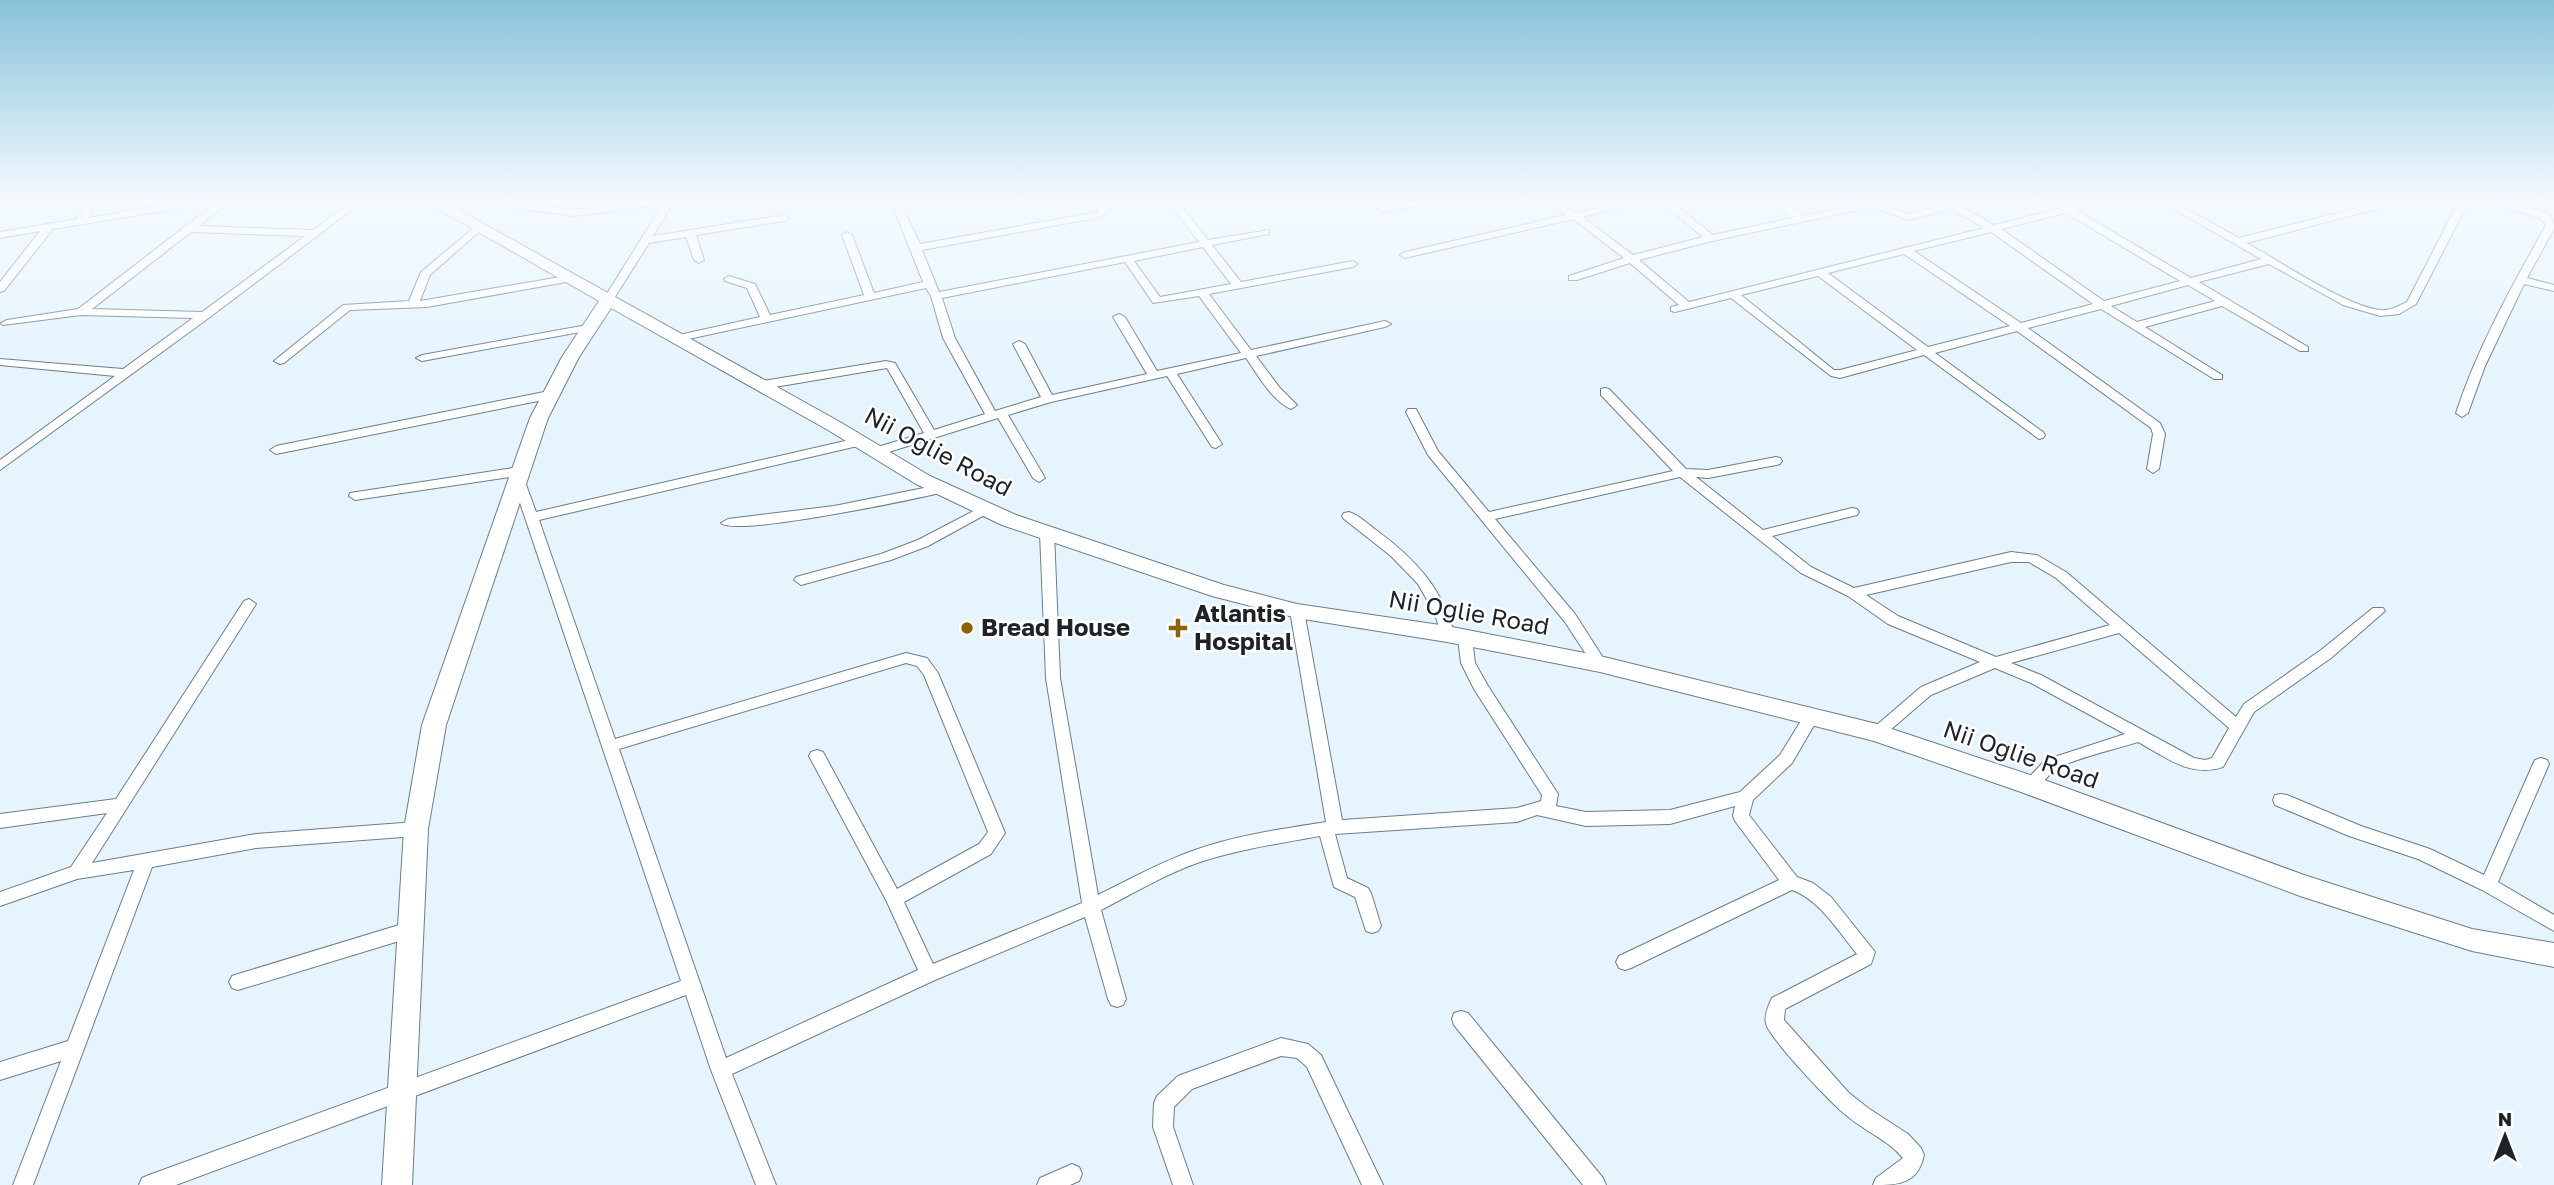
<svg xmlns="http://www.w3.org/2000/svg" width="2554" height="1185" font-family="'Golos Text',sans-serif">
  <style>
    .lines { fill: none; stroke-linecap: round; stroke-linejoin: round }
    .street-casing { stroke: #6d7d88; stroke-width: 2 }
    .secondary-casing { stroke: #6d7d88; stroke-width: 2 }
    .street { fill: #fff; fill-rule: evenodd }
    .secondary { fill: #fff; fill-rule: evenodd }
    .poi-dot { fill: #8d6207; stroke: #fff; stroke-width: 2.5 }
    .labels { text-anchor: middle; stroke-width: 5; stroke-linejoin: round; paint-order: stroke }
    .street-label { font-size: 24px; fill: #1d2327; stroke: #fff }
    .poi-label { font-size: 24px; font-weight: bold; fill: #1d2327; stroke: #fff; text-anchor: start }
  </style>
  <rect width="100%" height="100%" fill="#e6f4fe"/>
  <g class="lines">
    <g class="street-casing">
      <g id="street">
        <path d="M86,199h10l-8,19 113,-19h32l-34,27 114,4 42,-31h11l-156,118 -210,153v-10l115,-84 -115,-11v-6l123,10 70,-51 -112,-3 -78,10 -2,-2 6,-3 71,-11 139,-107 -164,27 -49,62 -4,1v-10l40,-51 -40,7v-6l77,-13zM191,232l114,4 -103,76 -110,-3z"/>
        <path d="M471,199h23l81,11 83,-11h28l-13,4 -20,33 131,-21 5,3 -5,3 -88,14 8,25 -5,3 -5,-3 -8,-23 -37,6 -36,57 -5,3 -5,-3 60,-96 -88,12 -96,-13 -31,10 -5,-3z"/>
        <path d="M917,199h21l-29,7 -5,4 16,34 178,-32 1,-2 -6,-11h10l6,11 -8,7 -179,33 17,42 260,-50 -33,-43h10l32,41 61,-10v4l-57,11 29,37 112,-21 5,3 -5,3 -144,27 42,56 134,-29 6,3 -6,3 -129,29 24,32 17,17 -6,4c-19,-8 -33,-34 -45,-51l-69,16 45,70 -6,4 -4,-1 -45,-71 -116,26 -43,13 37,63 -6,4 -6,-4 -35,-60 -119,37h-8l-2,-3 2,-3 53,-16 -37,-65 -124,21 -6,-4 6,-4 123,-20 9,2 39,67 51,-16 -42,-76 -12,-42 -5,-8 -247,53 -6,-3 6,-3 81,-18 -13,-29 -22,-7 -1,-2 5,-3 26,8 15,31 94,-20 -22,-60 5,-3 5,3 22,58 49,-11 -29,-73 9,-7zM1203,247l28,37 -71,13 -26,-36zM1125,262l28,41 46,-7 42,57 -84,18 -32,-54 -6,-3 -6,3 34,57 -95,21 -27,-51 -6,-3 -6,3 28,53 -46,14 -40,-73 -13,-40z"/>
        <path d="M1422,199h23l-5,3 -58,10 -5,-3 5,-3z"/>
        <path d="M1543,199h12l21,14 60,-14h18l-71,18 50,38 70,-18 -46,-38h11l45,36 79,-17 -25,-19h12l24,17 70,-15 36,13 34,-9 -8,-6h12l6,4 14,-4h17l-23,8 33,18 103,-26h17l-38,11 115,68 70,-19 -105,-60h12l71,39 142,-36 5,3 -2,2 -137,36c32,18 99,63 133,67 10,1 18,-4 27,-8l53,-103h10l-54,105 -17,10 -19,2 -37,-11 -74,-41 -70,18 109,65v4h-8l-78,-45 -77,21 77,48v4h-8l-113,-70 -73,19 132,95 5,11 -6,35 -6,4 -6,-4 6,-35 -2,-6 -134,-97 -82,22 108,79 2,3 -2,3 -4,1 -115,-84 -84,23 -9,-2 -100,-78 -56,14 -4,-1v-4l8,-2 -49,-42 -53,17h-8v-4l55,-18 -51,-39 -168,39 -5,-3 5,-3 161,-37zM1872,207l36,13 43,-11 33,19 -295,74 -50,-42 73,-19zM2066,213l114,68 -76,20 -103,-72zM1991,232l102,72 -72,19 -107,-72zM1904,254l106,72 -82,21 -100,-74zM1818,276l99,74 -77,20h-6l-93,-75zM2188,285l27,16 -78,21 -26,-16z"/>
        <path d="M2476,199c13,0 62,8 72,15 5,3 6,9 6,15l-27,49 27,7v6l-30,-7 -39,82 -17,47 -6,4 -6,-4c22,-67 56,-127 90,-188l-6,-7z"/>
        <path d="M477,225l4,1v4l-51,45 -10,26 152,-26 5,3 -5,3 -145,26 -77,3 -66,53 -4,1 -6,-3 69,-56 66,-4 12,-29z"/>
        <path d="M587,325l6,3 -2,2 -169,31 -6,-3 6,-3z"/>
        <path d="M1605,388l4,1 77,80 22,1 68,-13 4,1 2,3 -2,3 -4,1 -68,13 -12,-1 67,53 89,-22 5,1 2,3 -2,3 -85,21 39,31 43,21 157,-36 26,3 29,17 170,145 8,-13 77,-54 52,-42h10l2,3 -54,47 -77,54 -31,55c-33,11 -57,-10 -85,-25 -26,8 -54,14 -79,25 -13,6 -19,28 -35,22l-2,-4 23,-25 80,-26 -94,-51 -36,-15 -64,27 -49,42h-10l-3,-4 3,-4 49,-42 59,-25 -92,-38 -40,-28 -47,-23 -121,-96 -185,42 80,95 32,50 -2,4h-10l-30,-46 -137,-167 -22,-43 2,-3h8l22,42 51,61 184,-41 -72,-76v-6zM2011,562h18l27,16 54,47 -114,32 -98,-41 -32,-21zM2119,633l110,95 -17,30 -7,2 -11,-2 -153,-83 -30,-12z"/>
        <path d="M549,391l4,1v6l-277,56 -6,-4 6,-4z"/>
        <path d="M858,438l4,1 2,3 -2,3 -323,75 76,219 291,-86 21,5 11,15 67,160 -14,21 -87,48 29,62 149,-61 -36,-225 -6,-145 7,-4 7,4 6,145 38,217c32,-16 63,-33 97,-45 42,-15 87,-21 131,-28l-36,-211 7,-5 7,5 38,209 175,-12 24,-7 1,-6 -68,-106 -13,-26 -3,-25 7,-5 7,5 3,25 13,23 70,108 -2,12 30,6 84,-2 70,-18 40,-37 27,-44h10l3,4 -28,48 -39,37 -4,15 48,62 16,6 18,14 44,55 -4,12 -86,45 -1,11 65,73 19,15 40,26 13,14 3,7c-6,29 -26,30 -51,30l3,-7 27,-20c-16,-19 -39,-27 -57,-43 -15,-12 -75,-75 -80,-91 -2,-9 2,-18 6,-26l85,-44c-19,-23 -37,-54 -65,-64l-161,78 -6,2 -6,-2 -3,-6 3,-6 160,-76 -44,-59 -2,-5 2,-10 -65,18 -84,2 -49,-11 -20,7 -182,12 12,44 21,10 3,5 10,33 -3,5 -6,2 -6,-2 -11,-34 -21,-10 -14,-51c-39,7 -79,13 -117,25 -36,12 -69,32 -102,49l25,89 -3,6 -6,2 -6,-2 -3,-6 -23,-82 -150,63 -203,94 44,111h-20l-45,-115 -25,-75 -510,190h-37l3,-7 7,-3 532,-194 -169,-502 4,-3 -161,24 -6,-4 1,-3 170,-26 6,4 -7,4 5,4 12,33zM906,663l11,3 7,9 64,157 -9,12 -82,45 -74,-137 -6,-2 -6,2 -2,4 78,146 31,68 -192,88 -107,-309z"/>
        <path d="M939,485l6,4 -1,3c-29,7 -208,45 -223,31l7,-4 106,-13z"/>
        <path d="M985,505l7,4 -2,3 -62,34 -37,14 -90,25 -7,-5 2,-3 85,-23 37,-14z"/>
        <path d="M1349,512c10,3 19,12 27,18 38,28 67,58 78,104l-2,4h-10l-7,-24 -17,-30 -27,-28 -47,-37 -2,-3 2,-3z"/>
        <path d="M249,599l7,5 -164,259 164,-29 160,-12 6,2 2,5 -2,5 -6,2 -160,12 -104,19 -119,318h-20l48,-124 -61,19v-18l68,-21 66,-171 -57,9 -77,27v-14l71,-25 36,-54 -107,15v-14l116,-15 128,-198z"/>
        <path d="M2541,758l6,2 2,4 -51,118 56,33v16l-72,-41 -64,-31 -69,-23 -74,-31 -2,-5 2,-5 6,-1 6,1 74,31 69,23 54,26 49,-111 2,-4z"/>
        <path d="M409,922l6,3 3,5 -3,5 -6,3 -171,52 -6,-2 -3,-6 3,-6 6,-2z"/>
        <path d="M1461,1011l7,2 135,165 3,7h-23l-129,-160 -2,-6 2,-6z"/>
        <path d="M1281,1038l27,6 13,11 62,130h-21l-55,-118 -10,-9 -16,-2 -89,33 -18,18 -1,20 20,58h-20l-20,-58 1,-24 3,-7 21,-20z"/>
        <path d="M1072,1164l7,3 3,7 -3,7 -9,4h-33l3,-7z"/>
      </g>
    </g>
    <g class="secondary-casing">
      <path id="secondary" d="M421,199h18l401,223 90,54 86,39 208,70 73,19 150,22 153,30 277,68 162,54 265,97 168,54 82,14v24l-82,-16 -172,-55 -279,-104 -147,-51 -274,-69 -153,-30 -150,-24 -85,-22 -210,-71 -86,-41 -88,-54 -217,-122 -32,49 -31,61 -102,307 -18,104 -16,356h-30l22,-356 18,-104 108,-307 32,-61 37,-56z"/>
    </g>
    <use href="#street" class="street"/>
    <use href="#secondary" class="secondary"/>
  </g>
  <linearGradient id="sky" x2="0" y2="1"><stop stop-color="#88c2da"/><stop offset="0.55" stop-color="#f4faff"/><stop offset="1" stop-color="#f4faff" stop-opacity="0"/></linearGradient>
  <rect width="2554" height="365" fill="url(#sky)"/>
  <g class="poi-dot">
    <circle cx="967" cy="628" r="7"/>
    <path d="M1174.5 617.5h7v7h7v7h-7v7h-7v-7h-7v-7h7z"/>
  </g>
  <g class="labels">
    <g class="street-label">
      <text transform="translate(938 452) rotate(28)" y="8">Nii Oglie Road</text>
      <text transform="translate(1469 613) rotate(10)" y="8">Nii Oglie Road</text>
      <text transform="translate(2021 755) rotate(19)" y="8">Nii Oglie Road</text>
    </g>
    <g class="poi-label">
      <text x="1194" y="622">Atlantis<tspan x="1194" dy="28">Hospital</tspan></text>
      <text x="981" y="636">Bread House</text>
    </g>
  </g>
  <g transform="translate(2505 1136)" stroke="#ffffff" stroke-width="5" paint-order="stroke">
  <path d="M0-5L12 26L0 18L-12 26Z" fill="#1d2327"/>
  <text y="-10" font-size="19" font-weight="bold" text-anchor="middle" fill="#1d2327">N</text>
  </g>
</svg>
